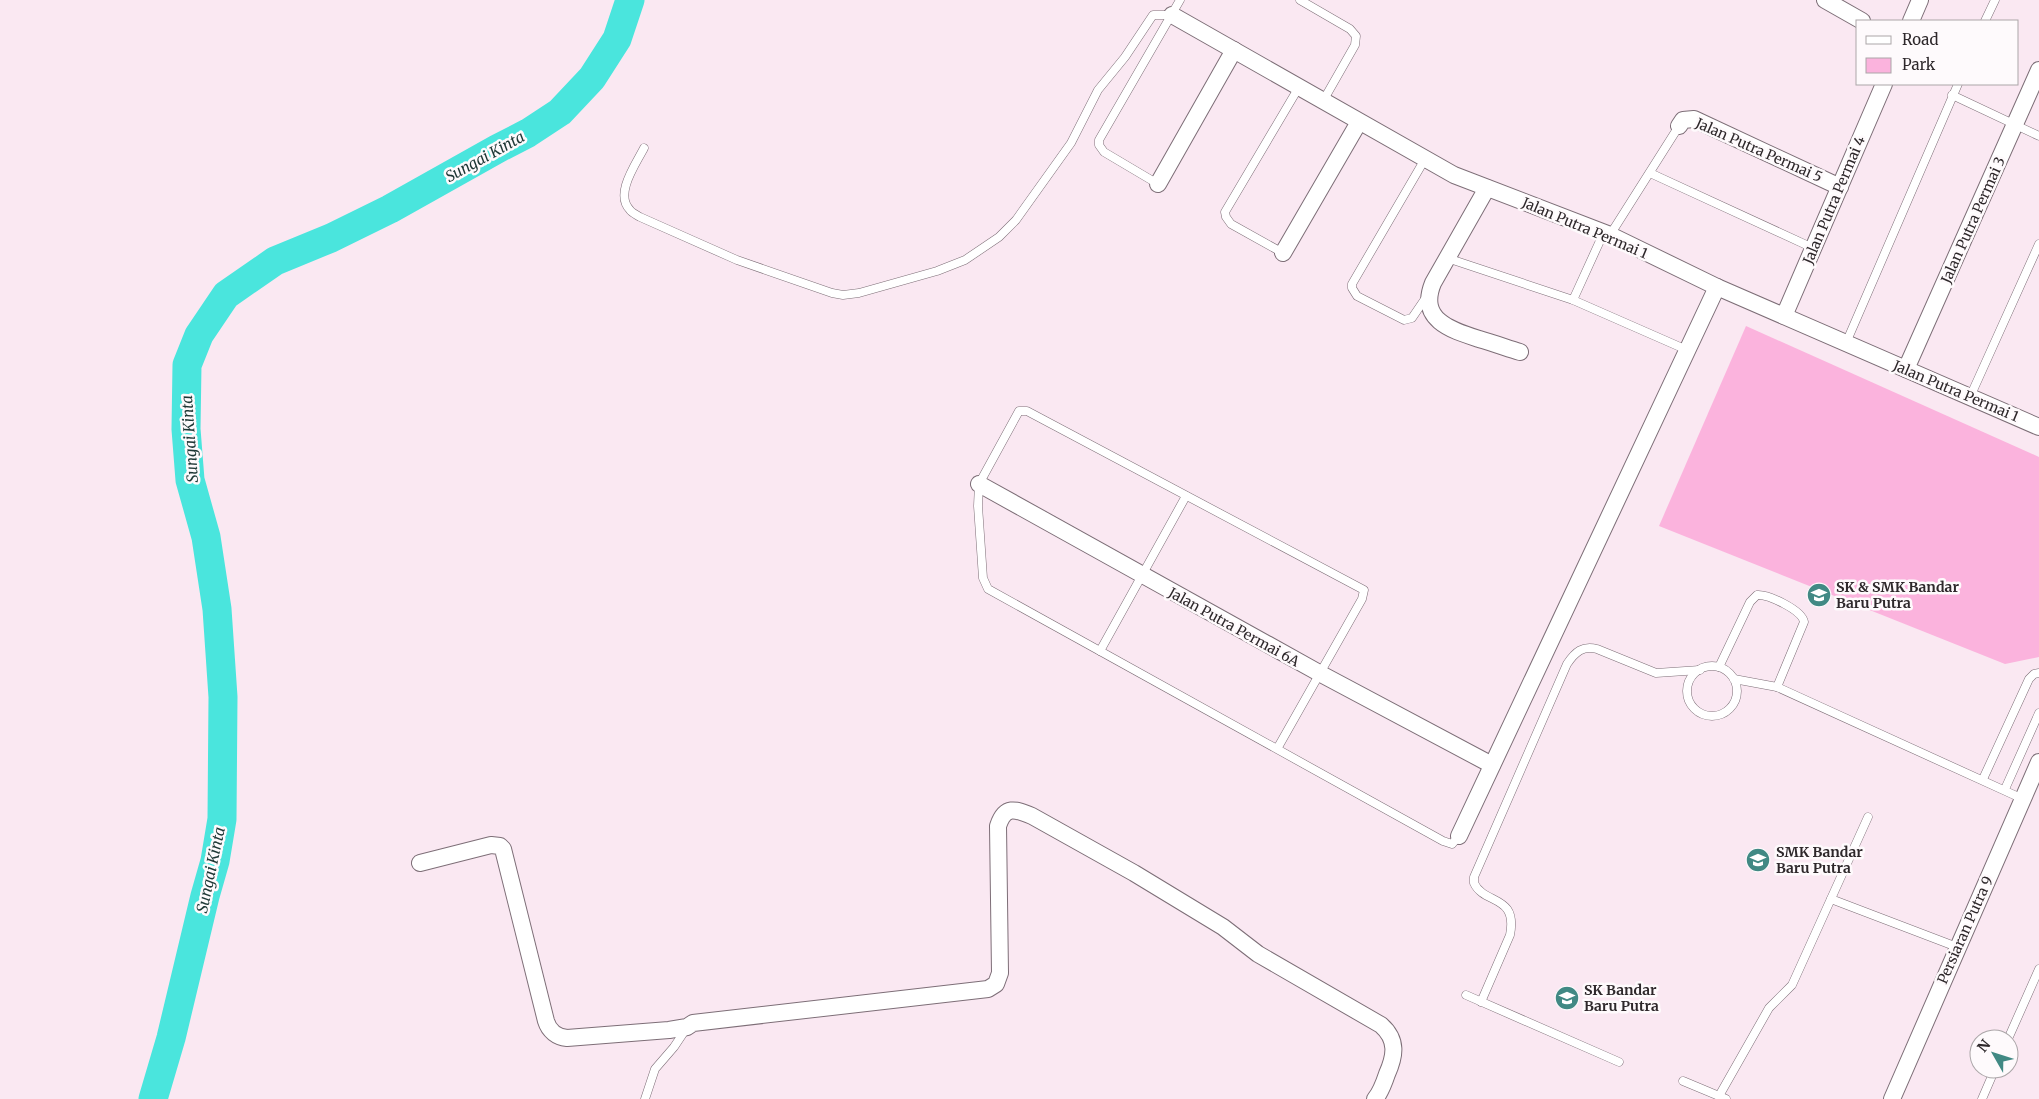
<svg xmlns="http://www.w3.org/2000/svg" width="2039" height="1099" font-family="Merriweather,serif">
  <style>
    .green { fill: #fbb3dd }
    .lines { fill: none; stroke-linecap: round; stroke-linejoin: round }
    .river { stroke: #4ae5dd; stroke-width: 29 }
    .lane-casing { stroke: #7d6e77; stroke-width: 9 }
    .street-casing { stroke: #7d6e77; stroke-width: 18 }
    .lane { stroke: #fff; stroke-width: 8 }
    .street { stroke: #fff; stroke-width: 16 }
    .labels { text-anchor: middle; stroke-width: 5; stroke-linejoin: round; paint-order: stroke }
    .street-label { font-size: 14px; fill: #2e282b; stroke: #fefafc }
    .poi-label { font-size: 14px; font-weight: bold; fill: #2e282b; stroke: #fefafc; text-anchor: start }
    .water-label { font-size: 15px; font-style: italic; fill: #1e3735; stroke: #fefafc }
  </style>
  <rect width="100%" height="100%" fill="#fae8f2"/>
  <path class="green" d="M1746,326l293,131v200l-34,7 -346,-138z"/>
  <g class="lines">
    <path class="river" d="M153,1099l18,-61 34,-142 10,-35 7,-42 1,-122 -6,-88 -11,-72 -16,-57 -4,-51 1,-64 12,-30 27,-40 49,-34 56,-23 59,-29 107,-60 31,-16 32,-21 32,-34 25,-39 13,-39"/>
    <g class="lane-casing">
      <g id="lane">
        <path d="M1300,0l50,29 6,7 -1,9 -32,56"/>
        <path d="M1985,21l10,-21"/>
        <path d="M1952,95l87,41"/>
        <path d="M644,148c-8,16 -30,46 -14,62 2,3 7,5 10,7l97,43 95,33 11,2 16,-2 78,-22 28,-11 34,-23 17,-17 55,-77 27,-53 27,-33 28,-42h19"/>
        <path d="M1425,159l-73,125v4l5,8 47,24 8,-2 15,-22"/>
        <path d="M1650,173l163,75"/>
        <path d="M1158,184l-54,-32 -5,-7v-5l81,-140"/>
        <path d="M1610,235l69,-109"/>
        <path d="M1283,253l-52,-29 -5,-7 -1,-5 74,-125"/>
        <path d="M1447,258l126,42 114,50"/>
        <path d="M1573,300l31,-68"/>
        <path d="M1846,343l112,-259"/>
        <path d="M1970,397l69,-153"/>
        <path d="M1100,651l86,-155"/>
        <circle cx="1712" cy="691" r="25"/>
        <path d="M1719,667l31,-65 7,-7c11,-1 45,15 47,27l-27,65"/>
        <path d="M1734,679l43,8 246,112"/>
        <path d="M1277,749l85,-150 2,-9 -337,-179h-8l-40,73 -1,22 5,72 5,11 455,252 9,3 7,-8"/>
        <path d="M1983,779l46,-100 5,-5 5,-1"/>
        <path d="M2005,789l34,-76"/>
        <path d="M1831,899l126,48"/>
        <path d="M1466,995l153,67"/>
        <path d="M1481,1002l29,-67c8,-41 -26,-30 -36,-52v-6l93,-213c8,-12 16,-19 30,-15l59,24 44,-3"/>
        <path d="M2008,1039l31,-70"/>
        <path d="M1683,1081l43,18"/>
        <path d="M1719,1096l50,-88 23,-23 76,-168"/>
        <path d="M645,1099l10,-30 19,-22 12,-18"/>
        <path d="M1982,1099l13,-30"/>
      </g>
    </g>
    <g class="street-casing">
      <g id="street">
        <path d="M1825,0l37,21"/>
        <path d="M1172,15l282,160 156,60 107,52 322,140"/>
        <path d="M1911,21l9,-21"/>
        <path d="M1679,126l4,-6 11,-1 146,68"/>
        <path d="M1158,184l76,-134"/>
        <path d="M1487,188l-54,95c-15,37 18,47 46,56 14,4 28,9 41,13"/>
        <path d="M1283,253l76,-131"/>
        <path d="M1784,316l100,-232"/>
        <path d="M1906,369l133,-299"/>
        <path d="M979,484l342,190 171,91"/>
        <path d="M1459,836l258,-549"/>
        <path d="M420,863l71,-18 9,1 3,3 43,172c3,10 11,16 21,17l102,-8 18,-3 6,-4 295,-34 8,-5 4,-11 -2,-147c7,-21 17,-17 34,-10l102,57 89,54 35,27 123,71c17,15 14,31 6,49 -3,9 -6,18 -12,25"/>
        <path d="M1892,1099l147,-337"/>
      </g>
    </g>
    <use href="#lane" class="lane"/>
    <use href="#street" class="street"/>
  </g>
  <defs>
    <g id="school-disc" transform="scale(1.25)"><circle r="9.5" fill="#418984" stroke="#fefafc"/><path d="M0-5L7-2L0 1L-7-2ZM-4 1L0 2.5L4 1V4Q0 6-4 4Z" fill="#fff"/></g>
  </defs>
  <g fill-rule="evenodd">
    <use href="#school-disc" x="1819" y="595"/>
    <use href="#school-disc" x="1758" y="860"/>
    <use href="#school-disc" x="1567" y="998"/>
  </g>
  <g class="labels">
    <g class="street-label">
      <text transform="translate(1759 150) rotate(24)" y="5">Jalan Putra Permai 5</text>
      <text transform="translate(1834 200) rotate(-67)" y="5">Jalan Putra Permai 4</text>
      <text transform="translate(1973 220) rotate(-66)" y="5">Jalan Putra Permai 3</text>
      <text transform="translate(1585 228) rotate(23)" y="5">Jalan Putra Permai 1</text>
      <text transform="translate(1956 391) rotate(23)" y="5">Jalan Putra Permai 1</text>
      <text transform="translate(1234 627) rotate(29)" y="5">Jalan Putra Permai 6A</text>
      <text transform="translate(1965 930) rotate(-66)" y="5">Persiaran Putra 9</text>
    </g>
    <g class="poi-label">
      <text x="1836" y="592">SK &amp; SMK Bandar<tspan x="1836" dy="16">Baru Putra</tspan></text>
      <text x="1776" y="857">SMK Bandar<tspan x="1776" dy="16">Baru Putra</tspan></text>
      <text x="1584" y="995">SK Bandar<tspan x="1584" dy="16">Baru Putra</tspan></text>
    </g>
    <g class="water-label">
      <text transform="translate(485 157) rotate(-29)" y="5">Sungai Kinta</text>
      <text transform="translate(190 439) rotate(-94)" y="5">Sungai Kinta</text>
      <text transform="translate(211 870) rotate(-78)" y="5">Sungai Kinta</text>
    </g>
  </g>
  <rect x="1856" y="20" width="162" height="65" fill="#fefafc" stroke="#aba6a8"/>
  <rect x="1866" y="36" width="25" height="8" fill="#ffffff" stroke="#aba6a8"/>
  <text x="1902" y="45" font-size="15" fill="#2e282b">Road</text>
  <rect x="1866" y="58" width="25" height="15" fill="#fbb3dd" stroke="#aba6a8"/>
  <text x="1902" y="70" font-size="15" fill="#2e282b">Park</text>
  <g transform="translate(1994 1054) rotate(309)"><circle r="24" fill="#fefafc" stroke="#aba6a8"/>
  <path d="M0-4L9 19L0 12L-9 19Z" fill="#418984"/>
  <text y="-8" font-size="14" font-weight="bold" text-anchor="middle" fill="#2e282b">N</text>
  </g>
</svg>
